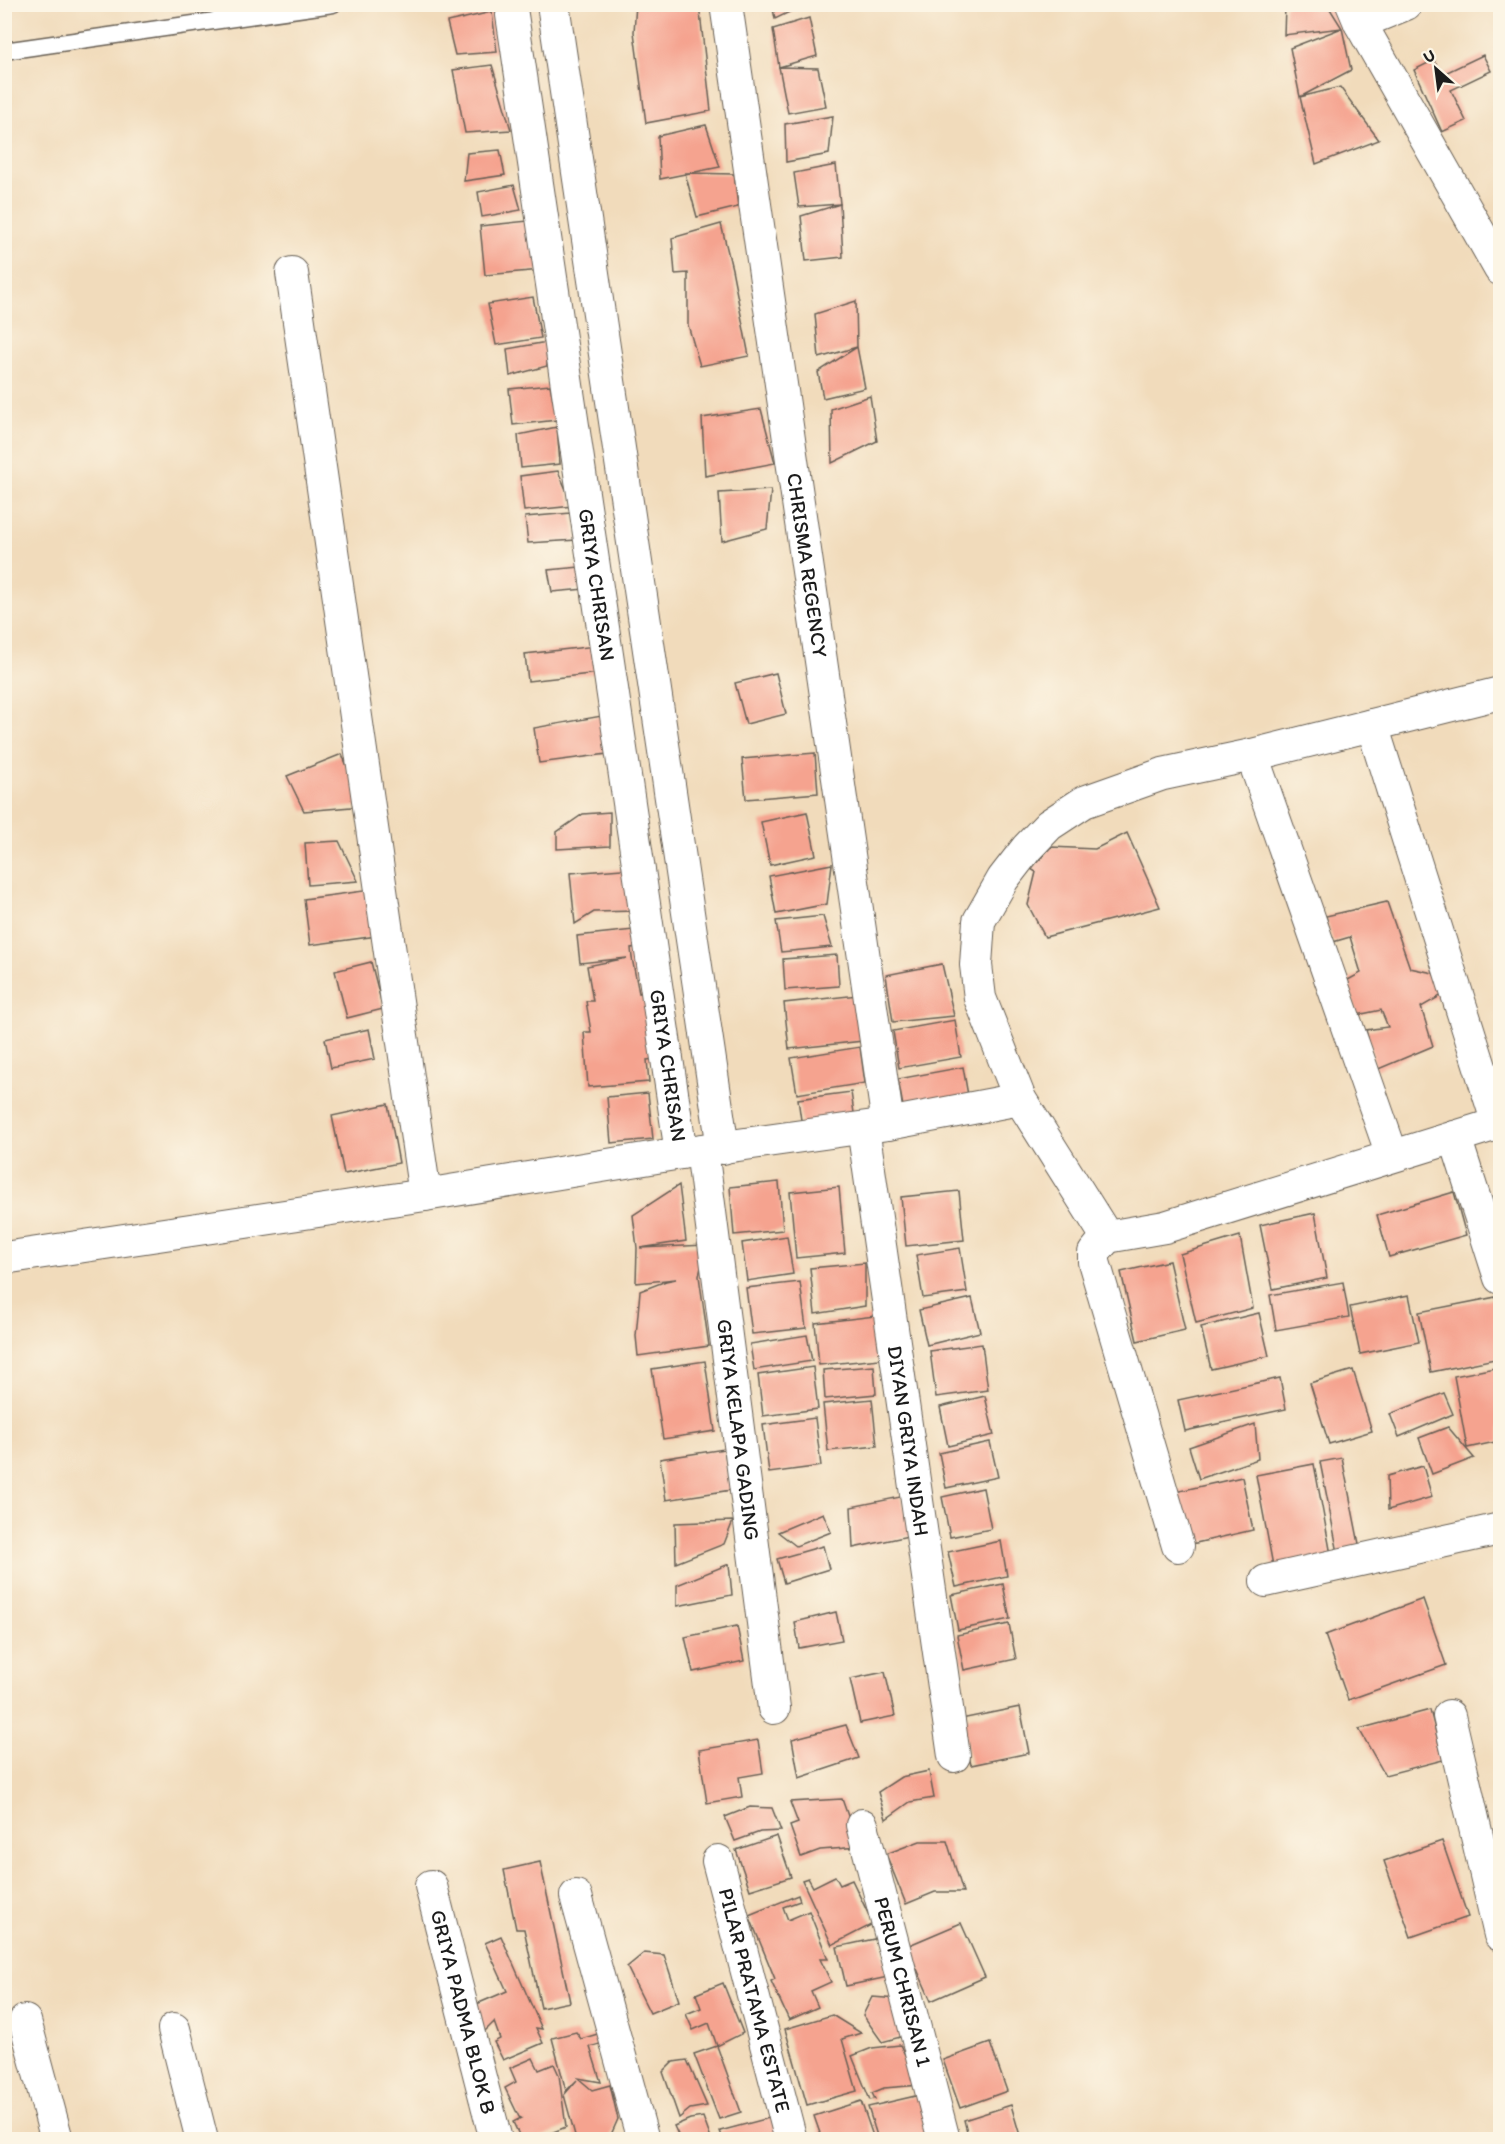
<svg xmlns="http://www.w3.org/2000/svg" width="1505" height="2144" font-family="Itim,sans-serif">
  <style>
    .building { fill: #f5a38f }
    .lines { fill: none; stroke-linecap: round; stroke-linejoin: round }
    .service-casing { stroke: #675f54; stroke-width: 19 }
    .minor-casing { stroke: #675f54; stroke-width: 34 }
    .service { stroke: #fff; stroke-width: 16 }
    .minor { stroke: #fff; stroke-width: 32 }
    .labels { text-anchor: middle; stroke-width: 4.5; stroke-linejoin: round; paint-order: stroke }
    .street-label { font-size: 21px; fill: #1c1c1c; stroke: #fcf5e5 }
  </style>
  <rect width="100%" height="100%" fill="#fcf5e5"/>
  <filter id="ink" filterUnits="userSpaceOnUse"><feTurbulence type="fractalNoise" baseFrequency=".0167" numOctaves="2"/><feDisplacementMap in="SourceGraphic" scale="12" xChannelSelector="R" yChannelSelector="G"/><feConvolveMatrix kernelMatrix="1 2 1 2 8 2 1 2 1" color-interpolation-filters="sRGB"/></filter>
  <filter id="wash" filterUnits="userSpaceOnUse"><feTurbulence type="fractalNoise" baseFrequency=".008" numOctaves="4" result="noise"/><feDisplacementMap in="SourceGraphic" scale="24" xChannelSelector="R" yChannelSelector="G"/><feGaussianBlur stdDeviation="1.35" result="paint"/><feColorMatrix in="noise" values="0 0 0 0 0 0 0 0 0 0 0 0 0 0 0 0 0 1.4 0 .05"/><feComposite in="paint" operator="in"/></filter>
  <g filter="url(#wash)">
    <rect width="100%" height="100%" fill="#f1dbbb"/>
    <g id="blocks">
      <g class="building">
        <path d="M636,4h63l12,107 -65,12 -12,-91z"/>
        <path d="M772,4h34l-31,15z"/>
        <path d="M1292,4h35l15,24 9,42 -51,27 40,-10 39,53 -63,24 -16,-67 -10,-49 52,-20 -58,7 1,-29z"/>
        <path d="M492,12l5,40 -42,3 -8,-33z"/>
        <path d="M809,18l8,38 -38,11 -6,-38z"/>
        <path d="M1500,44v13l-5,-10z"/>
        <path d="M1483,55l8,16 -40,19 15,31 -24,11 -28,-62 20,-10 7,15z"/>
        <path d="M492,65l19,65 -46,3 -12,-63z"/>
        <path d="M779,67l39,1 8,38 -38,7z"/>
        <path d="M833,116l-4,38 -43,8 -1,-38z"/>
        <path d="M706,125l14,42 -60,12 -2,-43z"/>
        <path d="M500,150l5,25 -41,6 3,-28z"/>
        <path d="M836,165l4,39 -41,3 -5,-34z"/>
        <path d="M685,173l49,1 4,33 -41,10z"/>
        <path d="M514,185l7,25 -39,7 -4,-25z"/>
        <path d="M840,204l3,53 -37,4 -5,-45z"/>
        <path d="M538,220l4,50 -57,5 -5,-49z"/>
        <path d="M721,224l11,45 17,87 -49,10 -12,-41v-52l-13,1 -3,-36z"/>
        <path d="M533,297l8,41 -45,7 -8,-41z"/>
        <path d="M856,301l1,46 8,41 -42,10 -5,-26 39,-25 -38,11 -4,-44z"/>
        <path d="M547,342v24l-37,10 -3,-27z"/>
        <path d="M550,385l7,35 -44,5 -4,-36z"/>
        <path d="M870,396l7,45 -45,22 -1,-54z"/>
        <path d="M761,409l14,54 -70,13 -3,-58z"/>
        <path d="M557,427l3,37 -39,4 -3,-33z"/>
        <path d="M558,471l15,35 -49,5 -4,-35z"/>
        <path d="M771,490l-4,39 -45,12 -3,-48z"/>
        <path d="M571,513l6,27 -49,3 -3,-26z"/>
        <path d="M591,566l5,22 -44,4 -4,-22z"/>
        <path d="M596,646l3,27 -71,8 -3,-27z"/>
        <path d="M776,673l10,41 -40,10 -11,-41z"/>
        <path d="M607,715l8,38 -76,10 -5,-35z"/>
        <path d="M815,753l3,40 -72,6 -4,-40z"/>
        <path d="M342,754l21,52 -59,5 -17,-35z"/>
        <path d="M610,812v34l-53,3v-17l26,-18z"/>
        <path d="M807,812l9,43 -46,10 -9,-43z"/>
        <path d="M1127,833l33,74 -115,30 -17,-32 8,-33 -5,-3 20,-22 44,2z"/>
        <path d="M339,841l19,40 -50,4 -3,-42z"/>
        <path d="M832,864l-5,40 -51,10 -7,-38z"/>
        <path d="M635,868l1,43 -42,1 -19,12 -5,-51z"/>
        <path d="M371,890l6,46 -67,9 -6,-46z"/>
        <path d="M1387,902l23,66 23,5 11,21 -23,13 12,39 -57,24 -10,-40 22,-3 -7,-17 -24,5 -9,-35 13,-7 -11,-36 -17,5 -7,-26z"/>
        <path d="M823,916l9,31 -51,5 -5,-31z"/>
        <path d="M643,929l1,17 -13,2 1,10 7,35 10,-2 12,67 -14,2 2,22 -61,5 -4,-55h7l-5,-31h7l-6,-35 40,-8 -47,5 -3,-27z"/>
        <path d="M837,955l2,31 -54,4 -2,-31z"/>
        <path d="M371,962l12,47 -36,9 -12,-47z"/>
        <path d="M942,964l12,52 -61,6 -7,-47z"/>
        <path d="M858,995l5,46 -74,8 -5,-46z"/>
        <path d="M955,1020l6,37 -62,11 -6,-37z"/>
        <path d="M369,1029l6,30 -44,9 -6,-29z"/>
        <path d="M860,1047l5,36 -68,11 -6,-36z"/>
        <path d="M963,1067l6,34 -65,11 -6,-33z"/>
        <path d="M851,1092l4,28 -53,7 -4,-28z"/>
        <path d="M648,1093l5,46 -42,4 -4,-46z"/>
        <path d="M388,1104l11,59 -55,11 -12,-58z"/>
        <path d="M779,1182l4,48 -49,5 -4,-48z"/>
        <path d="M679,1185l7,56 -46,7 66,-3 -7,31 10,70 -71,10 -2,-20 4,-45 26,-10 10,-2 -40,4 1,-35 -4,-33z"/>
        <path d="M839,1187l6,66 -49,5 -6,-66z"/>
        <path d="M959,1191l5,49 -58,6 -5,-49z"/>
        <path d="M1454,1192l12,43 -77,22 -12,-42z"/>
        <path d="M1315,1213l12,65 -54,11 -13,-64z"/>
        <path d="M787,1236l6,38 -46,7 -5,-38z"/>
        <path d="M1240,1236l13,72 -57,15 -16,-69z"/>
        <path d="M960,1248l7,44 -44,6 -7,-43z"/>
        <path d="M1169,1261l16,69 -48,11 -16,-69z"/>
        <path d="M865,1263v43l-50,8 -5,-46z"/>
        <path d="M800,1282l6,46 -54,6 -6,-46z"/>
        <path d="M1343,1282l6,35 -73,13 -6,-35z"/>
        <path d="M1409,1295l10,47 -59,12 -10,-47z"/>
        <path d="M1496,1297l4,21v40l-69,14 -12,-60z"/>
        <path d="M972,1298l8,34 -53,13 -8,-35z"/>
        <path d="M1259,1313l10,43 -58,13 -10,-42z"/>
        <path d="M875,1316l5,43 -61,6 -4,-42z"/>
        <path d="M807,1335l5,26 -58,9 -4,-26z"/>
        <path d="M982,1344l6,46 -52,7 -6,-46z"/>
        <path d="M705,1361l10,70 -52,8 -11,-70z"/>
        <path d="M874,1366l2,28 -51,5 -2,-29z"/>
        <path d="M813,1367l5,42 -55,7 -5,-41z"/>
        <path d="M1500,1367v74l-33,7 -13,-72z"/>
        <path d="M1353,1370l19,61 -43,13 -19,-61z"/>
        <path d="M1280,1378l6,31 -101,22 -7,-31z"/>
        <path d="M1444,1393l9,21 -54,23 -9,-23z"/>
        <path d="M985,1396l9,39 -46,11 -8,-39z"/>
        <path d="M872,1399l5,47 -49,5 -5,-47z"/>
        <path d="M815,1418l6,48 -52,7 -6,-48z"/>
        <path d="M1255,1424l3,35 -59,20 -10,-32z"/>
        <path d="M1448,1427l26,31 -42,16 -13,-36z"/>
        <path d="M990,1442l8,35 -52,11 -7,-35z"/>
        <path d="M724,1449l7,41 -65,10 -6,-41z"/>
        <path d="M1342,1458l19,96 -22,4 -19,-96z"/>
        <path d="M1314,1464l18,96 -58,11 -18,-96z"/>
        <path d="M1423,1466l9,31 -44,13 -1,-34z"/>
        <path d="M1242,1477l11,53 -66,15 -12,-53z"/>
        <path d="M983,1488l8,41 -41,8 -8,-40z"/>
        <path d="M900,1497l13,38 -60,13 -2,-41z"/>
        <path d="M823,1513l8,19 -35,14 -18,-14z"/>
        <path d="M733,1521l-9,23 -48,19 -1,-40z"/>
        <path d="M1001,1541l6,35 -51,11 -8,-35z"/>
        <path d="M823,1546l6,23 -45,14 -7,-24z"/>
        <path d="M729,1564l3,31 -55,11v-21z"/>
        <path d="M1003,1584l7,35 -52,11 -7,-35z"/>
        <path d="M1423,1599l23,66 -98,35 -23,-65z"/>
        <path d="M836,1612l6,28 -43,8 -4,-26z"/>
        <path d="M1009,1624l7,35 -52,11 -7,-35z"/>
        <path d="M737,1626l7,35 -51,11 -8,-35z"/>
        <path d="M885,1672l10,44 -35,7 -10,-44z"/>
        <path d="M1020,1707l9,46 -58,12 -10,-46z"/>
        <path d="M1430,1710l13,50 -58,15 -26,-46z"/>
        <path d="M846,1725l13,33 -60,20 -7,-39z"/>
        <path d="M758,1740l5,33 -24,4 3,20 -35,6 -8,-53z"/>
        <path d="M929,1771l5,27 -24,4 -24,17 -8,-27 23,-15z"/>
        <path d="M842,1799l17,48 -39,3 -19,7 -11,-31 8,-3 -8,-21z"/>
        <path d="M750,1807l22,1 9,23 -21,1 -25,9 -10,-24z"/>
        <path d="M777,1836l14,41 -41,13 -14,-40z"/>
        <path d="M920,1841h27l16,51h-28l-29,12 -20,-50z"/>
        <path d="M1442,1841l26,76 -57,20 -27,-76z"/>
        <path d="M540,1862l30,140 -29,6 -17,-79h-8l-12,-59z"/>
        <path d="M835,1876l5,9 12,-5 21,44 -41,21 -30,-65 6,-2 5,9z"/>
        <path d="M798,1895l2,6 -17,6 5,13 21,-9 19,48h-8l11,23 -20,9 7,16 -29,13 -18,-39 4,-2 -26,-64z"/>
        <path d="M961,1923l24,54 -54,24 -24,-55z"/>
        <path d="M501,1936l41,93 -6,-1 7,15 -40,17 -9,-18 6,-3 -6,-17 -10,10 -12,-26 35,-15 -22,-48z"/>
        <path d="M879,1938l9,39 -42,9 -9,-39z"/>
        <path d="M644,1953l20,2 15,46 -29,12 -23,-46z"/>
        <path d="M723,1983l20,50 -26,13 -8,-23 -16,7 -7,-16 15,-6 -5,-14z"/>
        <path d="M872,1997l26,2 10,36 -26,7 -19,-27z"/>
        <path d="M832,2015l29,18 -19,6 15,52 -50,14 -22,-76z"/>
        <path d="M576,2032l5,7 20,-6 2,10 -13,4 11,35 -23,-4 14,12 18,-5 8,34 -8,18 1,2h-35l-12,-44 13,-15 -11,11 -14,-53z"/>
        <path d="M990,2043l17,48 -47,17 -17,-48z"/>
        <path d="M900,2045l20,40 -36,3 -12,5 3,6 -5,1 -18,-44 20,-8z"/>
        <path d="M717,2046l24,66 -22,7 -25,-65z"/>
        <path d="M533,2058l6,12 15,-6 5,11 7,52 -30,12h-15l-8,-17 8,-4 -2,-1 -14,-29 11,-6 -6,-14z"/>
        <path d="M687,2060l20,46 -17,3 -11,9 -16,-46 10,-10z"/>
        <path d="M924,2094l10,45h-56l-10,-32z"/>
        <path d="M861,2101l13,38h-52l-8,-23z"/>
        <path d="M1011,2105l10,34h-52l-5,-19z"/>
        <path d="M703,2117l8,22h-31l-6,-13 16,-7z"/>
        <path d="M773,2117l6,22h-56l-3,-8z"/>
      </g>
    </g>
  </g>
  <g filter="url(#ink)">
    <use href="#blocks" fill-opacity="0" stroke="#675f54" stroke-width="1.5"/>
    <g class="lines">
      <g class="service-casing">
        <path id="service" d="M4,51l329,-47"/>
      </g>
      <g class="minor-casing">
        <g id="minor">
          <path d="M553,4l170,1144"/>
          <path id="s1" d="M726,4l162,1120"/>
          <path d="M1352,4l8,19 140,246"/>
          <path id="s2" d="M512,15l169,1138"/>
          <path d="M1360,23l46,-19"/>
          <path d="M292,273l133,922"/>
          <path d="M1500,693l-248,62 -89,19 -79,28 -35,23 -22,23 -24,31 -24,42 -3,44 4,33 40,101 87,138 58,-10 335,-104"/>
          <path d="M1372,725l126,399"/>
          <path d="M1252,755l140,400"/>
          <path id="s3" d="M863,1128l91,628"/>
          <path d="M1455,1137l45,141"/>
          <path id="s4" d="M702,1150l72,558"/>
          <path d="M1107,1237l-13,16v9l84,284"/>
          <path d="M4,1258l421,-63 256,-42 207,-29 132,-25"/>
          <path d="M1266,1581l234,-52"/>
          <path d="M1449,1716l51,219"/>
          <path id="s5" d="M862,1825l82,315"/>
          <path id="s6" d="M718,1861l73,279"/>
          <path id="s7" d="M431,1886l65,254"/>
          <path d="M576,1896l67,244"/>
          <path d="M25,2021l32,119"/>
          <path d="M174,2029l28,111"/>
        </g>
      </g>
      <use href="#service" class="service"/>
      <use href="#minor" class="minor"/>
    </g>
  </g>
  <g class="labels">
    <g class="street-label">
      <text dy="7" stroke="none"><textPath href="#s1" startOffset="567">CHRISMA REGENCY</textPath></text>
      <text dy="7" stroke="none"><textPath href="#s2" startOffset="576">GRIYA CHRISAN</textPath></text>
      <text dy="7" stroke="none"><textPath href="#s2" startOffset="1062">GRIYA CHRISAN</textPath></text>
      <text dy="7" stroke="none"><textPath href="#s4" startOffset="282">GRIYA KELAPA GADING</textPath></text>
      <text dy="7" stroke="none"><textPath href="#s3" startOffset="316">DIYAN GRIYA INDAH</textPath></text>
      <text dy="7" stroke="none"><textPath href="#s5" startOffset="162">PERUM CHRISAN 1</textPath></text>
      <text dy="7" stroke="none"><textPath href="#s6" startOffset="144">PILAR PRATAMA ESTATE</textPath></text>
      <text dy="7" stroke="none"><textPath href="#s7" startOffset="130">GRIYA PADMA BLOK B</textPath></text>
    </g>
  </g>
  <rect width="1505" height="2144" fill="none" stroke="#fcf5e5" stroke-width="24"/>
  <g transform="translate(1436 69) rotate(332)" stroke="#fcf5e5" stroke-width="4.5" paint-order="stroke">
  <path d="M0-4.5L10 22L0 15L-10 22Z" fill="#1c1c1c"/>
  <text y="-9" font-size="16" font-weight="bold" text-anchor="middle" fill="#1c1c1c">U</text>
  </g>
</svg>
